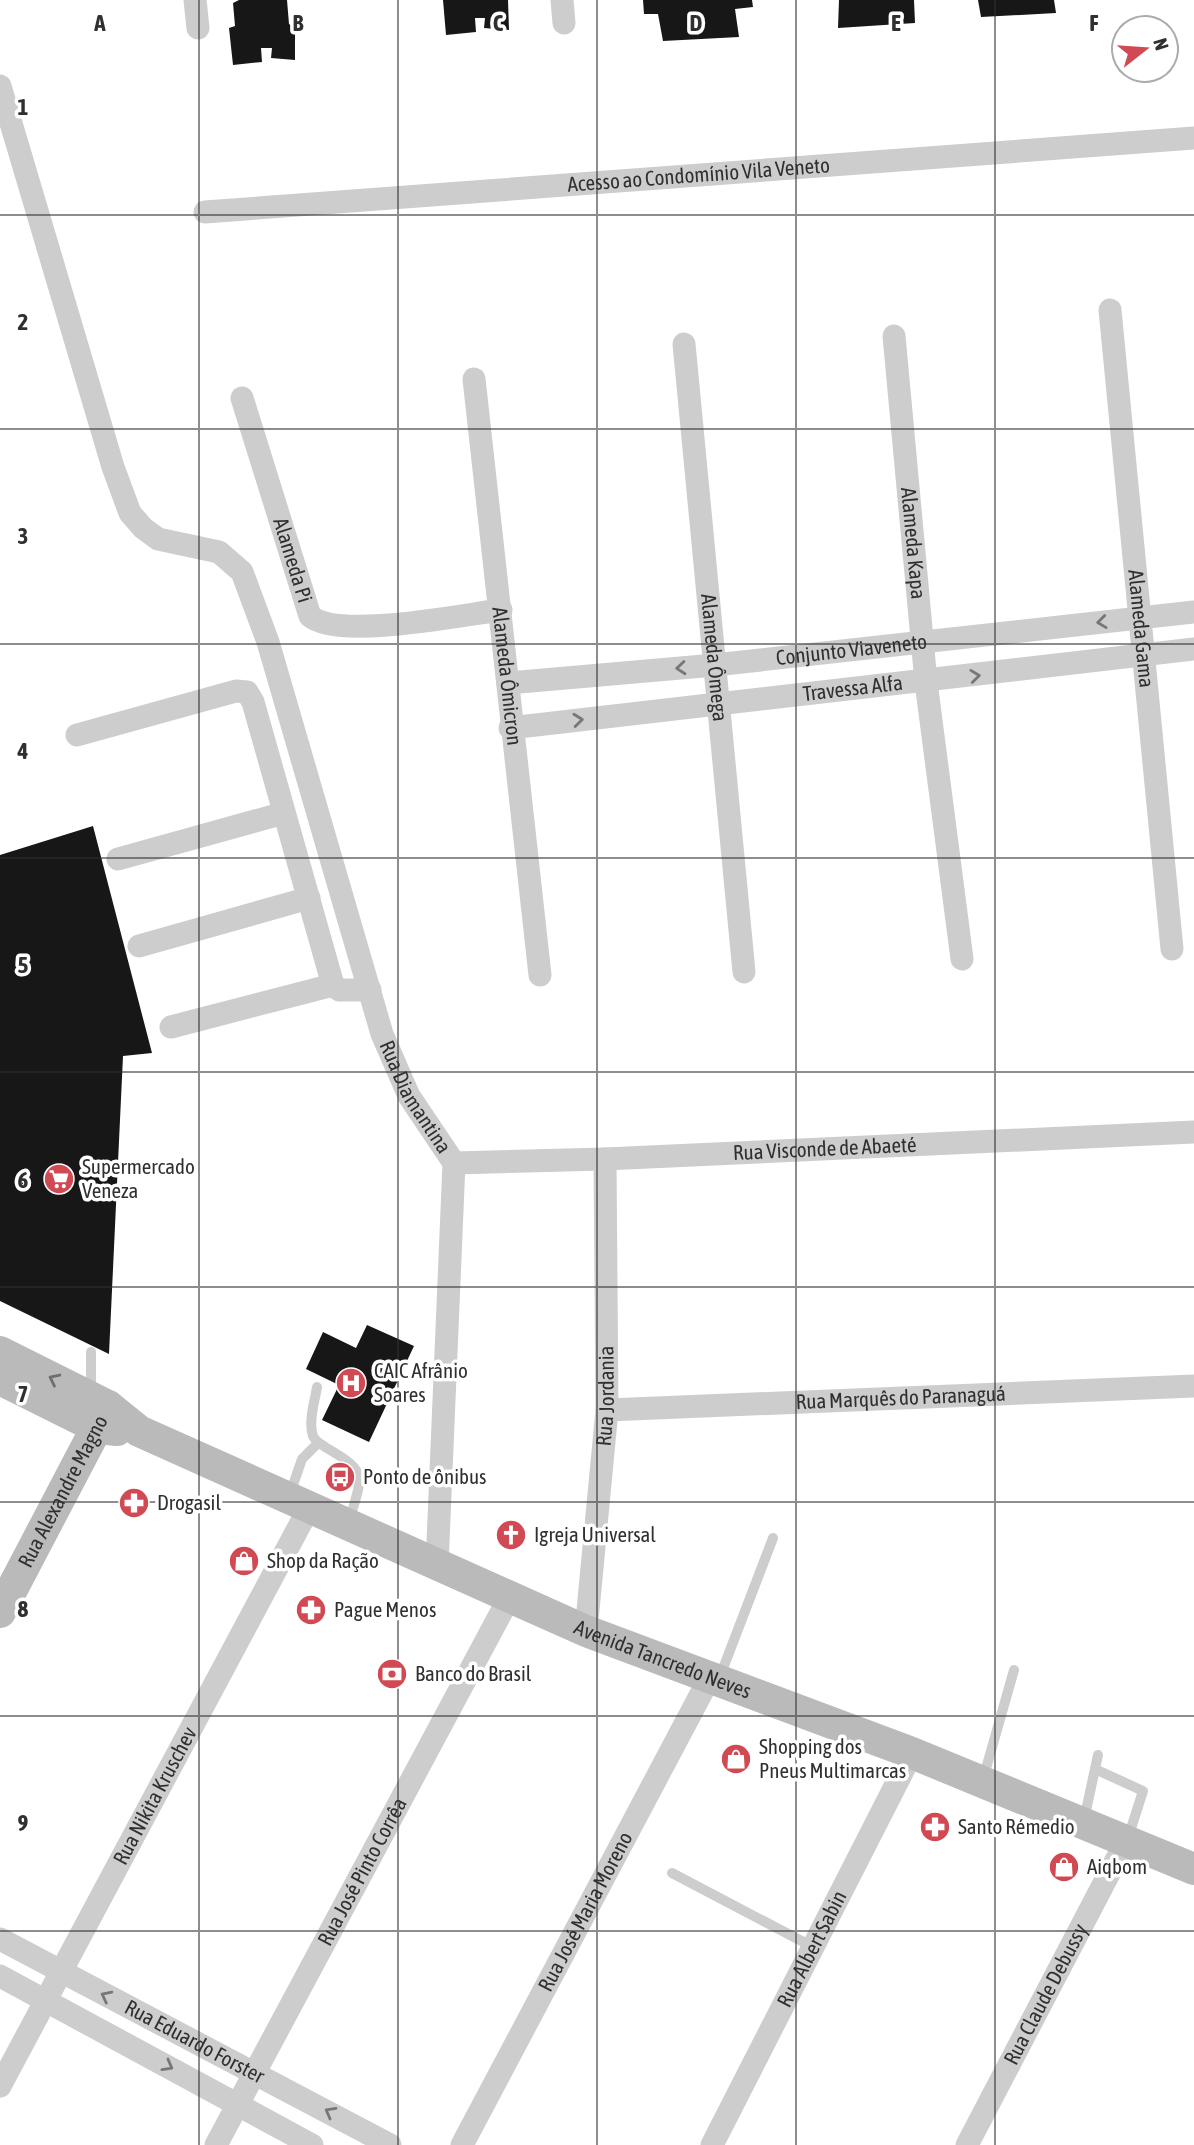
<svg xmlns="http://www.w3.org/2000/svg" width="1194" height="2145" font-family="'Asap Condensed',sans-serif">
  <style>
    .building { fill: #171717 }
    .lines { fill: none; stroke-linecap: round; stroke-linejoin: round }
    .lane { stroke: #cdcdcd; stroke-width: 10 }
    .street { stroke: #cdcdcd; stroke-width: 23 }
    .secondary { stroke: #bababa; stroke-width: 32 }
    .oneway { stroke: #777 }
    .oneway2 { stroke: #6e6e6e }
    .grid { fill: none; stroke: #303030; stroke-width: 2; stroke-opacity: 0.55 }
    .labels { text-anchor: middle; stroke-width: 7; stroke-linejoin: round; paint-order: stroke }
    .street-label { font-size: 21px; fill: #303030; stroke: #fff }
    .poi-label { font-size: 21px; fill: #303030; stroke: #fff; text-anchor: start }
    .grid-label { font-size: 23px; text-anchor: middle; font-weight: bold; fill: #303030; stroke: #fff; stroke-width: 7; stroke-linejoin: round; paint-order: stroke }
  </style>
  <rect width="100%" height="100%" fill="#fff"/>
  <g class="building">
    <path d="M239,0h48l2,24 6,4v32l-24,-2 1,-10h-11l1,14 -29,3 -4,-37 6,-2 -2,-23z"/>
    <path d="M443,0h65l1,30 -25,-2 1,-10h-10l1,14 -30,3z"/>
    <path d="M643,0h109l1,7 -18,2 4,28 -76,4 -5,-27h-14z"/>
    <path d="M839,0h75l1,23 -77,5z"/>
    <path d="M978,0h76l2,13 -75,4z"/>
    <path d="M93,826l59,227 -29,3 -14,298 -109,-53v-446z"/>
    <path d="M367,1325l47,21 -45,96 -47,-22 17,-35 -33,-16 17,-37 33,16z"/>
  </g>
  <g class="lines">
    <g class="lane">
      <path d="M317,1387c-2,13 -9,35 -4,49 2,5 8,8 12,11 45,26 37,28 24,75"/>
      <path d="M91,1394v-42"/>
      <path d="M290,1494l12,-35 16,-16"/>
      <path d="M719,1679l54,-141"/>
      <path d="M1095,1769l48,22 -15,47"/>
      <path d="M983,1779l31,-109"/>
      <path d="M1084,1820l14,-65"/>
      <path d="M672,1873l141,74"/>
    </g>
    <g class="street">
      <path d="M195,0l3,28"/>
      <path d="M562,0l2,23"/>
      <path id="s1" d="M0,86l113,381 17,46 13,15 15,11 61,13 23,20 26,70 114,392 27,62 45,67 -17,403"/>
      <path id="s2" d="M205,212l989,-74"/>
      <path id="s3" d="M1110,310l62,639"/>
      <path id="s4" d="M894,336l32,346 36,277"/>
      <path id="s5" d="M684,344l60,628"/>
      <path id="s6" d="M474,379l66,596"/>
      <path id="s7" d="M242,398l68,218c28,24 151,-1 191,-6"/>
      <path id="s8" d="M508,683l207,-18 479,-53"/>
      <path id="s9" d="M510,728l684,-79"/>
      <path d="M77,735l159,-44 11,1 6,10 80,283"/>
      <path d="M118,859l166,-46"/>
      <path d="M139,946l170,-48"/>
      <path d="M171,1027l162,-42 6,5h31"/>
      <path id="s10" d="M454,1163l151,-4 589,-27"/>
      <path id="s11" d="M607,1410l587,-24"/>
      <path id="s12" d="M586,1631l21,-221 -2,-251"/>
      <path id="s13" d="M0,1939l390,206"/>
      <path d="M0,1976l312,169"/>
      <path id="s14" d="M0,2086l310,-580"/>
      <path id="s15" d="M216,2145l293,-547"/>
      <path id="s16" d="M462,2145l248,-468"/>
      <path id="s17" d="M712,2145l200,-392"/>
      <path id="s18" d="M967,2145l158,-302"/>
    </g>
    <g class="secondary">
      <path id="s19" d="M0,1352l108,54 31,25 447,200 326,122 282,116"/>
      <path d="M0,1379l98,49 19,2"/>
      <path id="s20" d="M0,1612l108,-206"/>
    </g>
  </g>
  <defs><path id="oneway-chevron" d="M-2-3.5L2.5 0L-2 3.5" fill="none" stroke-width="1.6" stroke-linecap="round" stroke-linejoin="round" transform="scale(1.75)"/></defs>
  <g class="oneway">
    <use href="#oneway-chevron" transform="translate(1102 622) rotate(173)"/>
    <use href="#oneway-chevron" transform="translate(681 668) rotate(175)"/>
    <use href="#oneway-chevron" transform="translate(975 676) rotate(-7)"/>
    <use href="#oneway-chevron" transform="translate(578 720) rotate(-6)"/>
    <use href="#oneway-chevron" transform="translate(106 1996) rotate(-153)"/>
    <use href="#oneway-chevron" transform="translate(168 2066) rotate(29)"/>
    <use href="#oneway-chevron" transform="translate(330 2112) rotate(-151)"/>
  </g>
  <use class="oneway2" href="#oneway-chevron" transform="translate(54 1379) rotate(-154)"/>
  <path class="grid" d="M199,0v2145M398,0v2145M597,0v2145M796,0v2145M995,0v2145M0,215h1194M0,429h1194M0,644h1194M0,858h1194M0,1072h1194M0,1287h1194M0,1502h1194M0,1716h1194M0,1931h1194"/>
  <defs>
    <g id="supermarket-disc" transform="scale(1.575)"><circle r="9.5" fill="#d04953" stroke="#fff"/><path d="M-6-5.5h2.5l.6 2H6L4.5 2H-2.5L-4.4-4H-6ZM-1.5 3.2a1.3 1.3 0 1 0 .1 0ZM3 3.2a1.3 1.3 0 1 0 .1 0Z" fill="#fff"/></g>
    <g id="hospital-disc" transform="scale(1.575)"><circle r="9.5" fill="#d04953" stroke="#fff"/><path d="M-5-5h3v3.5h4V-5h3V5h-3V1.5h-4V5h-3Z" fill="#fff"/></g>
    <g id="bus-disc" transform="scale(1.575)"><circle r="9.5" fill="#d04953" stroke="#fff"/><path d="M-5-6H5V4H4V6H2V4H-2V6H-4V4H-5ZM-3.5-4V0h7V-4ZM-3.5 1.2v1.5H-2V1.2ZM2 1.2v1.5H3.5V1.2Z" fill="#fff"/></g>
    <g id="pharmacy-disc" transform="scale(1.575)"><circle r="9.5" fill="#d04953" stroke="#fff"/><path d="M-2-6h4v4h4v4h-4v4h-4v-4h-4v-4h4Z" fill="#fff"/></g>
    <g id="church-disc" transform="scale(1.575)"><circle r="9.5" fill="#d04953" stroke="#fff"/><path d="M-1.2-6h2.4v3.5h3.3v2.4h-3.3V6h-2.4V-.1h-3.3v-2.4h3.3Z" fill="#fff"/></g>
    <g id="shop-disc" transform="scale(1.575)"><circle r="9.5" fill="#d04953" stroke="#fff"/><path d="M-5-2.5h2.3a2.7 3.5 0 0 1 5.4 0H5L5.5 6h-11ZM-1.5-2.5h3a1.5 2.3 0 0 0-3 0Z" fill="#fff"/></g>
    <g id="bank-disc" transform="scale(1.575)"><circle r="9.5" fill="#d04953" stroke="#fff"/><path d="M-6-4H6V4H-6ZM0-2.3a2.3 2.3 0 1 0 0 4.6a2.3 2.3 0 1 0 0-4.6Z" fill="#fff"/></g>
  </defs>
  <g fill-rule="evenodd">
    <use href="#supermarket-disc" x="59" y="1179"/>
    <use href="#hospital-disc" x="351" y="1383"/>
    <use href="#bus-disc" x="340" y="1477"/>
    <use href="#pharmacy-disc" x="134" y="1503"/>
    <use href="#church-disc" x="511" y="1535"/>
    <use href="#shop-disc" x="244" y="1561"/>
    <use href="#pharmacy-disc" x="311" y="1610"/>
    <use href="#bank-disc" x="392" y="1674"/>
    <use href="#shop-disc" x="736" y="1759"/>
    <use href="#pharmacy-disc" x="935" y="1827"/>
    <use href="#shop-disc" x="1064" y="1867"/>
  </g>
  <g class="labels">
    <g class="street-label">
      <text dy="7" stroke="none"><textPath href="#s2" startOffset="495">Acesso ao Condomínio Vila Veneto</textPath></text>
      <text dy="7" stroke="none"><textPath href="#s4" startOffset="208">Alameda Kapa</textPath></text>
      <text dy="7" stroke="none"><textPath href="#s7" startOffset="170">Alameda Pi</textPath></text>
      <text dy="7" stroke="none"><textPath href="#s3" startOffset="320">Alameda Gama</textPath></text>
      <text dy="7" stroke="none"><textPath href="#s8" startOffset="345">Conjunto Viaveneto</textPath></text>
      <text dy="7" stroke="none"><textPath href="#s5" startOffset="315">Alameda Ômega</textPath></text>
      <text dy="7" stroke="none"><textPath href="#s6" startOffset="299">Alameda Ômicron</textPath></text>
      <text dy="7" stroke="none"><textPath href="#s9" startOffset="345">Travessa Alfa</textPath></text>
      <text dy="7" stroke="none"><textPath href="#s1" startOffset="1132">Rua Diamantina</textPath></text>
      <text dy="7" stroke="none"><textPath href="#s10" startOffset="371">Rua Visconde de Abaeté</textPath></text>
      <text dy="7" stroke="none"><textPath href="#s12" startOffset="236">Rua Jordania</textPath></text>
      <text dy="7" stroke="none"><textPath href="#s11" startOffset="294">Rua Marquês do Paranaguá</textPath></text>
      <text dy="7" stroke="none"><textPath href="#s20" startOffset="136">Rua Alexandre Magno</textPath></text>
      <text dy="7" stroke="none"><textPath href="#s19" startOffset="732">Avenida Tancredo Neves</textPath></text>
      <text dy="7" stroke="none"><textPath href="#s14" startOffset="329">Rua Nikita Kruschev</textPath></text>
      <text dy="7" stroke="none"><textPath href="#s15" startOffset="310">Rua José Pinto Corrêa</textPath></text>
      <text dy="7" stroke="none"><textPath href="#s16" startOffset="264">Rua José Maria Moreno</textPath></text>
      <text dy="7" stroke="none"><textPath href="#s17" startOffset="220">Rua Albert Sabin</textPath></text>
      <text dy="7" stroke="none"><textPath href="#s18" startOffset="170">Rua Claude Debussy</textPath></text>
      <text dy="7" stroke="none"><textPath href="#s13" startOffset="220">Rua Eduardo Forster</textPath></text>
    </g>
    <g class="poi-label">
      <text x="82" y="1174">Supermercado<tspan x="82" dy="24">Veneza</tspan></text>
      <text x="374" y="1378">CAIC Afrânio<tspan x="374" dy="24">Soares</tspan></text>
      <text x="363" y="1484">Ponto de ônibus</text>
      <text x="157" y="1510">Drogasil</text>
      <text x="534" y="1542">Igreja Universal</text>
      <text x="267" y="1568">Shop da Ração</text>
      <text x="334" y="1617">Pague Menos</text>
      <text x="415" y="1681">Banco do Brasil</text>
      <text x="759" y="1754">Shopping dos<tspan x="759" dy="24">Pneus Multimarcas</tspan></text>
      <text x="958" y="1834">Santo Rémedio</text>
      <text x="1087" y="1874">Aiqbom</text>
    </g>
  </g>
  <g class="grid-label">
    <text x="100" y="31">A</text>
    <text x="298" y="31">B</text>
    <text x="498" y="31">C</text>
    <text x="696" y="31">D</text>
    <text x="896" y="31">E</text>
    <text x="1094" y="31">F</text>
    <text x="23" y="115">1</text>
    <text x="23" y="330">2</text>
    <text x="23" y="544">3</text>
    <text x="23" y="759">4</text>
    <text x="23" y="973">5</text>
    <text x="23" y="1188">6</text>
    <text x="23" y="1402">7</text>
    <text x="23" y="1617">8</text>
    <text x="23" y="1831">9</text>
  </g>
  <g transform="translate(1145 49) rotate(73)"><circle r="33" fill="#ffffff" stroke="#acacac" stroke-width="2"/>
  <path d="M0-5L12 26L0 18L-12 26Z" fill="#d04953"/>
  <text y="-10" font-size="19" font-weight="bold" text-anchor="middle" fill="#303030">N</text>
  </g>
</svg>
